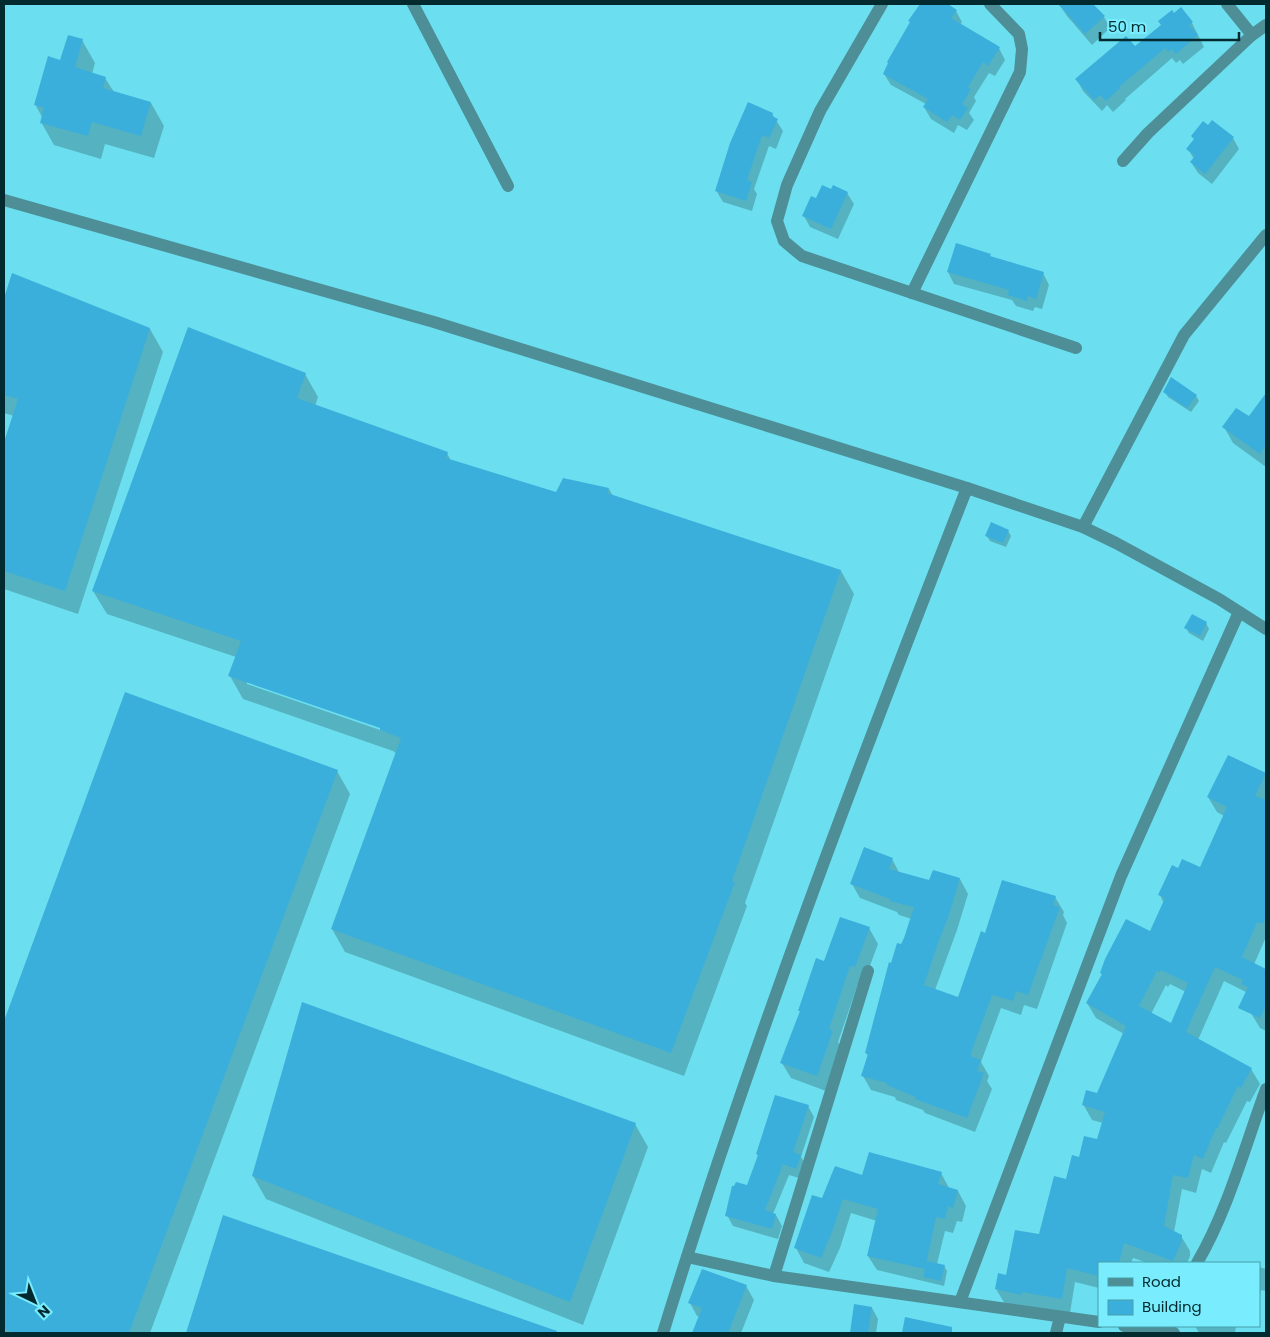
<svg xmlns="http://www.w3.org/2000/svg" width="1270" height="1337" font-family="Poppins,sans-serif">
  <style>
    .shadow { fill: #0003; fill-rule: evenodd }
    .building { fill: #3bafdb; fill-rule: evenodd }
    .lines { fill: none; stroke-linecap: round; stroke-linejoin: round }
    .minor { stroke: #4d8e97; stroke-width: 12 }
  </style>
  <rect width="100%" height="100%" fill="#6bdff0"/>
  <g class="shadow">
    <path d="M921,4h25l10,7 6,11 -2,3 39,23 6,12 -10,16 -6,-3 -15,24 2,4 -7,12 5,7 -7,10 -9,-5 -4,8 -23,-14 -7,-12 2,-3 -35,-19 -7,-11 27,-51 -1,-2z"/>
    <path d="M1059,4h32l13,13 6,11 -18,17 -25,-29z"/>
    <path d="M1174,14l18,9 12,24 -21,17 -3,-4 -4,3 -4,-5 -47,41 1,1 -13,12 -6,-7 -5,6 -19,-20 -6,-11 58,-32z"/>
    <path d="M82,40l13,23 -3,11 13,4 9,14 37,11 13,23 -10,32 -49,-14 -4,15 -47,-14 -13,-23 1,-5 -7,-13 26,-43z"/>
    <path d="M772,114l11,17 -7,18 -7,-3 -15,43 3,5 -5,17 -29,-9 -7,-12z"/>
    <path d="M1233,138l6,11 -27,35 -14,-11 -7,-11 3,-3 -6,-10z"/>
    <path d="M831,191l16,2 7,11 -16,35 -28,-12 -6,-11 13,-16z"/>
    <path d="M990,256l1,2 52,15 6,12 -7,24 -7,-2 -2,4 -17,-5 -4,-6 -58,-16 -6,-12z"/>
    <path d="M13,275l137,54 13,23 -85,262 -74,-25v-143l10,-30 -10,-3v-111z"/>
    <path d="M305,374l13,23 -3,9 132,47 4,8 105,33 53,-5 4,7 228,75 13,23 -109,309 2,3 -63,170 -339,-124 -13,-23 65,-175 -4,-3 -150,-52 -13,-23 6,-19 -129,-43 -14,-23zM247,681l140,48 -1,3 -139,-48z"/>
    <path d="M1165,392l31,4 3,5 -8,11 -23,-15z"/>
    <path d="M1266,395v72l-33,-24 -9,-16 25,-9z"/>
    <path d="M1008,531l3,5 -5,11 -16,-6 -4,-6z"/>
    <path d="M1192,616l14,7 3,6 -6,12 -14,-8 -3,-5z"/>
    <path d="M126,694l211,77 13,23 -200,539h-146v-308z"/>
    <path d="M1229,756l37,18v163l-14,32 -4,24 -24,-12 -26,59 53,29 9,15 -10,18 -3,-1 -21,42 -2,-1 -13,31 -9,-4 -6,24 -14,-4 -8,43 7,4 9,15v5l-3,7h-39l-15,-5 -2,5h-32v25l-24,-6 -5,31 -65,-9 -9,-15 44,-54 27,-54 13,-23 18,-17 5,-18 -11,-3 -9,-16 15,-9 26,-61 -28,-16 -9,-15 16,-27 -2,-3 50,-40 13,-29 -4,-9 19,-26h22l23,-53 -7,-4 -9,-15zM1170,984l16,8 -14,33 -21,-11 15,-29 2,2z"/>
    <path d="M892,859l8,15 30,8 30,-3 8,15 -11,36 -22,60 24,8 27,-64 69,-37 9,15 -1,3 4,8 -30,86 -13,-4 -3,10 -20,-7 -20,54 8,14 -2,5 5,8 -17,43 -50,-19 -2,-3 -27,-10 -1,-3 -24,-7 -8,-14 5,-20 -2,-3 26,-89 10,-18 10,-27 -13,-4 -2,-3 -37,-14 -8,-14z"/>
    <path d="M869,928l9,16 -14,38 -5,-1 -21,61 3,6 -15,43 -35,-13 -9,-15 19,-51 -1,-2 25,-47z"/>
    <path d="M1266,983v48l-6,-3 -9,-15z"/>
    <path d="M808,1106l6,11 -13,40 6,10 -5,12 -13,-4 -16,39 3,1 6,11 -4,13 -45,-13 -6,-11 20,-28 12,-30 -2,-3z"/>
    <path d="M635,1124l13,23 -65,178 -317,-126 -13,-23z"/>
    <path d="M941,1173l8,15 9,3 8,15 -4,16 -5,-1 -4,12 -8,-2 -8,33 7,2 3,5 -3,15 -67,-16 -9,-14 9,-35 -26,-8 -11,35 -11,24 -25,-9 -8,-15 27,-48 40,-23z"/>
    <path d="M223,1216l336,117h-372z"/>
    <path d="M1259,1267l7,2v22l-5,-1 -2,10z"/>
    <path d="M746,1286l8,14 -13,33h-48l7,-16 -3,-1 -7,-13z"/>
    <path d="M855,1305l17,3 6,11 -2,14h-25z"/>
    <path d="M1195,1326h41l-1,7h-36z"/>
  </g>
  <g class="building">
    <path d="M920,4h28l9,6 -6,8 49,29 -12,19 -5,-4 -15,25 3,2 -9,15 6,4 -8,12 -8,-5 -5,7 -24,-15 5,-8 -45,-25 5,-11 -1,-1 23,-40 -2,-1z"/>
    <path d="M1058,4h35l12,12 -20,18z"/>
    <path d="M1181,7l12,15 -4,3 9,10 -22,19 -4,-5 -4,3 -3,-4 -46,39 1,1 -14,13 -6,-6 -6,5 -19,-21 51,-43 9,10 26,-21 -3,-4 14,-11 2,3z"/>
    <path d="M68,35l15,4 -8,28 31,10 -3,11 48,14 -10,34 -49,-14 -4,14 -48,-13 4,-15 -10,-3 14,-49 12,4z"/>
    <path d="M748,102l25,11 -1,3 6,3 -9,19 -7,-3 -15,45 5,2 -6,19 -31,-10 15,-48z"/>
    <path d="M1212,120l22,17 -29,37 -15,-12 5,-6 -9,-7 8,-10 -3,-3 12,-15 5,4z"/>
    <path d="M822,185l9,4 2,-4 15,7 -17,37 -29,-13 9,-20 5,2z"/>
    <path d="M956,243l35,11 -1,2 54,16 -8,27 -8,-3 -1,5 -19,-6 1,-5 -62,-18z"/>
    <path d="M12,273l138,55 -85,263 -61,-20v-129l14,-43 -14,-4v-97z"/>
    <path d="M188,327l118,46 -9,25 151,54 -2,6 110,34 7,-14 46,10 -2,5 234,77 -109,311 3,1 -64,171 -340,-124 70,-191 -21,-8v-2l-152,-52 13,-35 -149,-50z"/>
    <path d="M1171,377l26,18 -10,13 -24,-16z"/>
    <path d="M1266,393v52l-6,9 -38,-27 14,-19 13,8z"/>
    <path d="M991,522l18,8 -6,13 -18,-7z"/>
    <path d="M1192,614l15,8 -7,14 -16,-8z"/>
    <path d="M125,692l213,78 -209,563h-114l-11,-4v-308z"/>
    <path d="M1228,755l38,18 -11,23 11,4v116l-3,8 -6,-2 -15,35 24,12v37l-6,12 -22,-10 10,-21 -7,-3 2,-4 -28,-13 -29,65 66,36 -11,20 -3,-2 -21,43 -1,-1 -13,31 -9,-4 -6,23 -15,-3 -9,51 18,9v6l-9,20 -49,-18 -5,20h-20v13l-32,-8 -5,31 -40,-7 -1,3 -26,-6 3,-16 8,2 9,-45 24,4 15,-58 12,3 6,-24 7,2 5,-21 13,3 8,-27 -23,-7 4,-15 11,3 29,-67 -40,-23 16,-29 -2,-1 5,-14 21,-40 24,12 15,-33 -7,-3 14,-30 6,3 4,-9 18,8 27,-60 -20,-10zM1161,970l27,13 -17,40 -32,-17 18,-35 3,1z"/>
    <path d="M864,847l29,11 -4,11 40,11 4,-10 27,8 -11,37 -11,28 -14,42 34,12 23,-66 4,2 17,-53 54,16 -3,9 7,2 -32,88 -12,-4 -3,10 -21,-6 -22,61 11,4 -4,11 7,2 -17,45 -52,-19 1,-2 -29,-12v-2l-26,-7 7,-22 -3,-1 24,-91 2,1 6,-20 4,1 3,-6 10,-31 -24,-6v-2l-40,-15z"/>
    <path d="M840,917l30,10 -15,40 -5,-1 -21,63 4,2 -16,45 -37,-13 20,-52h-2l18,-53 8,3z"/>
    <path d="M302,1002l334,121 -66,179 -318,-126z"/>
    <path d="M775,1095l34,10 -16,47 8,3 -5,14 -13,-5 -18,46 11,4 -4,15 -47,-13 7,-30h2l2,-4 11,3 11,-30 -2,-1z"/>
    <path d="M869,1152l73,20 -4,12 20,6 -5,18 -5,-2 -3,13 -9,-2 -11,52 -58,-13 11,-47 -35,-10 -11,33 -11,26 -27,-10 18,-53 10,3 13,-32 27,9z"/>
    <path d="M223,1215l334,116 -1,2h-370z"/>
    <path d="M927,1261l18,4 -4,16 -18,-4z"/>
    <path d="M702,1269l45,16 -19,48h-36l10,-25 -14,-5z"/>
    <path d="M854,1304l18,3 -4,26h-18z"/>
    <path d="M905,1317l47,10v6h-50z"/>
  </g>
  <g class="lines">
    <g class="minor">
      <path d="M413,4l95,182"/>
      <path d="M882,4l-62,107 -33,74 -10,36 7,20 18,15 274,92"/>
      <path d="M1252,35l14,-10"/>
      <path d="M1123,161l25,-28 104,-98 -25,-31"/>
      <path d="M4,200l430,122 533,166 116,39 33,16 103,56 47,30"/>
      <path d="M912,293l108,-221 2,-23 -3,-15 -29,-30"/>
      <path d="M1083,527l101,-192 82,-100"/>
      <path d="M687,1257l87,19 325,46"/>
      <path d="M1197,1263c31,-53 48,-117 69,-174"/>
      <path d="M774,1276l94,-305"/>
      <path d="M960,1302l161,-426 118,-264"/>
      <path d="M1124,1326l50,7"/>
      <path d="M663,1333c88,-286 195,-566 304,-845"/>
      <path d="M1056,1333l4,-16"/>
    </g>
  </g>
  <rect width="1270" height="1337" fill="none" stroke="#022a2f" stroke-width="10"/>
  <rect x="1098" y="1262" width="162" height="65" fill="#79edfd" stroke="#499fab"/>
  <rect x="1108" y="1278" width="25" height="8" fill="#4d8e97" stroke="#499fab"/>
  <text x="1142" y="1287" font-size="15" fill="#022a2f">Road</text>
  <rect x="1108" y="1300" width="25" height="15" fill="#3bafdb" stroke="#499fab"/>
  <text x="1142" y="1312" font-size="15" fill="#022a2f">Building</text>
  <g transform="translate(35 1302) rotate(137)" stroke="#79edfd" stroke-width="4" paint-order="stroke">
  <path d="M0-4L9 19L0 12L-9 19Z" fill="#022a2f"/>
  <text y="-8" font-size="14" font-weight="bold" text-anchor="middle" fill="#022a2f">N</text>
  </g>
  <path d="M1100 32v8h139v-8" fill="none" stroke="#022a2f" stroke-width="2.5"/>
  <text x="1108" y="32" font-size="15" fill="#022a2f" stroke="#79edfd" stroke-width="4" paint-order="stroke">50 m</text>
</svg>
